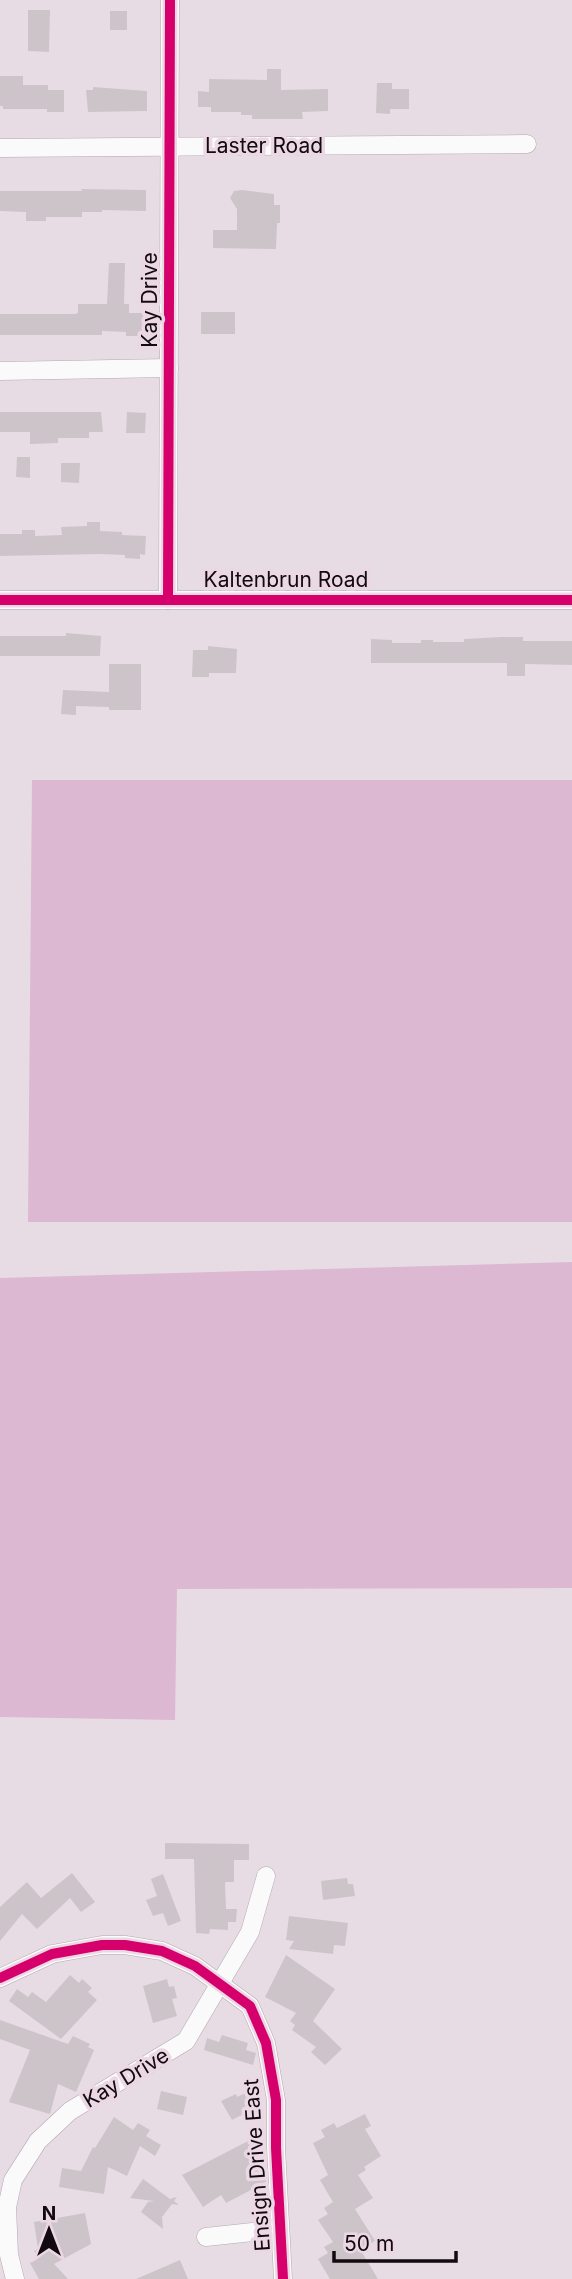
<svg xmlns="http://www.w3.org/2000/svg" width="572" height="2279" font-family="Inter,sans-serif">
  <style>
    .green { fill: #ddb8d2 }
    .building { fill: #cdc4ca }
    .lines { fill: none; stroke-linecap: round; stroke-linejoin: round }
    .minor-casing { stroke: #b2a9af; stroke-width: 19 }
    .minor { stroke: #fbfafb; stroke-width: 18 }
    .cycleway-casing { stroke: #ecd7e5; stroke-width: 15 }
    .cycleway { stroke: #d6006c; stroke-width: 10 }
    .labels { text-anchor: middle; stroke-width: 7; stroke-linejoin: round; paint-order: stroke }
    .street-label { font-size: 21px; fill: #110a0f; stroke: #ecd7e5 }
  </style>
  <rect width="100%" height="100%" fill="#e7dce4"/>
  <g class="green">
    <path d="M32,780h540v442h-544z"/>
    <path d="M572,1262v326l-395,1 -2,131 -175,-3v-439z"/>
  </g>
  <g class="building">
    <path d="M28,10h22l-1,42 -21,-1z"/>
    <rect x="110" y="11" width="17" height="19"/>
    <path d="M267,69h14v21l47,-1v22l-26,1 1,7h-51v-4h-11v-3h-30v-5h-13v-16l11,1v-13l58,1z"/>
    <path d="M0,76h23v9h25v5h16v22h-17v-3h-44v-3h-3z"/>
    <path d="M377,83h15v6h17v20h-19v5l-14,-1z"/>
    <path d="M93,87l54,4v20l-59,1 -2,-22h7z"/>
    <path d="M81,189l65,1v21l-44,-1v2h-20v5h-36v4h-20v-9l-26,-1v-20h82z"/>
    <path d="M242,190l32,4v11h6v18h-3l-1,26 -63,-1v-18h24v-21l-7,-11 4,-7z"/>
    <path d="M109,263h16l-1,41h5v9h18v23h-21v-4l-24,-1v4h-102v-21h75l3,-1v-9h29z"/>
    <rect x="201" y="312" width="34" height="22"/>
    <path d="M0,412h101l2,20h-14v6h-31v5l-28,1v-12h-30z"/>
    <path d="M127,412l19,1 -1,20h-19z"/>
    <path d="M17,457h13v21l-14,-1z"/>
    <path d="M61,463h19l-1,20 -18,-1z"/>
    <path d="M87,522h13v9l22,1v3l24,1 -1,19 -5,-1v5l-15,-1v-3l-25,-1 -100,2v-22h22v-4h13v6l27,-1 -1,-8 26,-1z"/>
    <path d="M66,633l35,3 -1,20h-100v-20h66z"/>
    <path d="M502,637h21v4h49v24l-47,-1v12h-18v-13h-136v-24l21,1v3h29v-3h12v2h31v-3z"/>
    <path d="M208,646l29,3 -1,24h-27v4h-17l1,-27h15z"/>
    <path d="M109,664h32v46h-32v-3l-33,-1v9l-15,-1 2,-24 46,2z"/>
    <path d="M165,1843l84,1v16h-15v22h-9l1,27h11l-1,13h-8v8l-18,-1 -1,5 -13,-1 -2,-74h-29z"/>
    <path d="M72,1873l23,29 -14,10 -11,-14 -33,31 -15,-15 -22,27v-34l27,-25 14,16z"/>
    <path d="M163,1874l18,47 -13,5 -5,-13 -10,3 -7,-16 11,-4 -6,-17z"/>
    <path d="M347,1878l1,6h5l2,12 -32,4 -2,-19z"/>
    <path d="M289,1916l59,7 -3,23 -11,-1 -1,9 -44,-5 5,-8 -8,-1z"/>
    <path d="M286,1955l49,34 -22,32 29,28 -17,16 -14,-13 5,-5 -24,-17 3,-5 -5,-4 6,-8 -31,-16z"/>
    <path d="M70,1975l9,8 3,-4 10,9 -4,4 9,8 -36,39 -52,-38 8,-12 11,8 4,-5 14,10z"/>
    <path d="M167,1979l2,8 5,-1 3,12 -5,1 5,17 -24,7 -10,-37z"/>
    <path d="M0,2020l68,24 5,-8 17,8 -2,3 6,3 -18,42 -18,-8 -8,30 -41,-12 21,-52 -30,-11z"/>
    <path d="M222,2035l26,8 -2,7 10,3 -3,12 -49,-15 3,-12 12,4z"/>
    <path d="M254,2089l7,16 -29,15 -11,-19 15,-7 1,3z"/>
    <path d="M161,2091l26,6 -4,18 -26,-6z"/>
    <path d="M365,2114l6,12 -6,3 16,27 -17,11 2,3 -8,5 15,23 -18,11 20,32 -15,8 18,30h-48l-12,-20 10,-6 -4,-6 9,-5 -15,-22 10,-6 -4,-6 9,-6 -13,-22 8,-5 -15,-32 12,-6 -4,-7 13,-7 3,5z"/>
    <path d="M114,2117l19,13 5,-7 12,7 -4,6 15,9 -6,11 -15,-10 -13,30 -19,-9 -4,27 -45,-7 3,-19 19,3 12,-24 2,1z"/>
    <path d="M260,2135l5,12 -8,4 9,16v15l-2,1 3,6 -13,7 -3,-6 -25,13 -5,-8 -18,12 -21,-32z"/>
    <path d="M143,2179l27,20 7,-2 -3,4 5,4 -7,-1 -10,13 1,12 -22,-17 7,-10 6,-1 -24,-3z"/>
    <path d="M85,2213l6,31 -37,20 14,15h-29l-9,-16 9,-5 -5,-7 4,-2 -4,-27z"/>
    <path d="M180,2260l8,19h-52z"/>
  </g>
  <g class="lines">
    <g class="minor-casing">
      <g id="minor">
        <path d="M0,148l527,-4"/>
        <path d="M0,371l169,-3"/>
        <path d="M0,600h572"/>
        <path d="M168,600l2,-600"/>
        <path d="M0,1978l52,-24 50,-9h23l37,6 33,15 55,40 16,37 10,57v48l7,131"/>
        <path d="M206,2237l74,-8"/>
        <path d="M15,2279l-6,-24 -2,-48 6,-27 25,-39 32,-30 116,-70 64,-109 16,-56"/>
      </g>
    </g>
    <use href="#minor" class="minor"/>
    <g class="cycleway-casing">
      <g id="cycleway">
        <path d="M0,600h572"/>
        <path d="M168,600l2,-600"/>
        <path d="M0,1978l52,-24 50,-9h23l37,6 33,15 55,40 16,37 10,57v48l7,131"/>
      </g>
    </g>
    <use href="#cycleway" class="cycleway"/>
  </g>
  <g class="labels">
    <g class="street-label">
      <text x="264" y="153">Laster Road</text>
      <text transform="translate(150 300) rotate(-90)" y="7">Kay Drive</text>
      <text x="286" y="587">Kaltenbrun Road</text>
      <text transform="translate(126 2078) rotate(-31)" y="7">Kay Drive</text>
      <text transform="translate(257 2165) rotate(-94)" y="7">Ensign Drive East</text>
    </g>
  </g>
  <g transform="translate(49 2230)" stroke="#ecd7e5" stroke-width="5" paint-order="stroke">
  <path d="M0-5L12 26L0 18L-12 26Z" fill="#110a0f"/>
  <text y="-10" font-size="19" font-weight="bold" text-anchor="middle" fill="#110a0f">N</text>
  </g>
  <path d="M334 2251v10h122v-10" fill="none" stroke="#110a0f" stroke-width="3.5"/>
  <text x="344" y="2251" font-size="21" fill="#110a0f" stroke="#ecd7e5" stroke-width="5" paint-order="stroke">50 m</text>
</svg>
